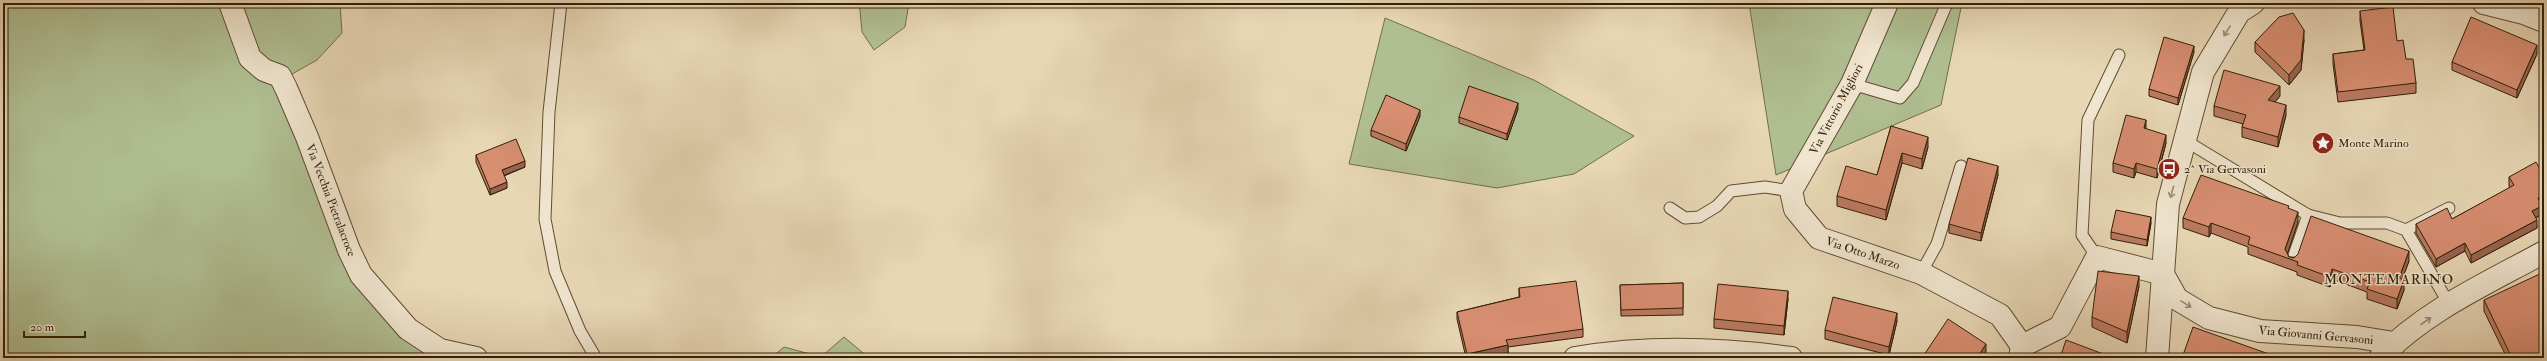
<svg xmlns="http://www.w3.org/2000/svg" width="2547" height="361" font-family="'IM FELL Double Pica',serif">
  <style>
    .green { fill: #b0bf92; stroke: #706f4c }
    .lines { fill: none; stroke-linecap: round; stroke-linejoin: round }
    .lane-casing { stroke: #5f4d32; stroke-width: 13 }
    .street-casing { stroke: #5f4d32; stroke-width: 24 }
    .lane { stroke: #f0e5cf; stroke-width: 11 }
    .street { stroke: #f0e5cf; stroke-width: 22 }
    .wall { fill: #ba7a61; stroke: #311f07 }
    .shaded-wall { fill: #97634f; stroke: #311f07 }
    .building { fill: #d88e71; stroke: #311f07 }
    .oneway { stroke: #9a8c75 }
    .labels { text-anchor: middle; stroke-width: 3; stroke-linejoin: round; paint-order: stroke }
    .street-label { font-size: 12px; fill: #311f07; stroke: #f0e5cf }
    .poi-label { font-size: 12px; fill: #311f07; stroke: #f0e5cf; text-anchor: start }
    .quarter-label { font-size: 14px; letter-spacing: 1px; fill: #311f07; stroke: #f0e5cf }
  </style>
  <rect width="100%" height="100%" fill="#e8d7b5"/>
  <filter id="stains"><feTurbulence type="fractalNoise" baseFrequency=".005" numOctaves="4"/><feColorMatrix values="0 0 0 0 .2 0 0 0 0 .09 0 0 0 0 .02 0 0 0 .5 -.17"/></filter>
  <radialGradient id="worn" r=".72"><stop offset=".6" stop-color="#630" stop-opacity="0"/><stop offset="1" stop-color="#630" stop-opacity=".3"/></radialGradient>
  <g class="green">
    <path d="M3,3h337l2,30 -25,27 -39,22 74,188 94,88h-443z"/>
    <path d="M857,3h52l-4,24 -31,23 -12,-18 -2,-22z"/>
    <path d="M1749,3h213l-21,102 -165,70z"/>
    <path d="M1385,18l149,62 100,56 -60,38 -77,14 -148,-24z"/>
    <path d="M844,337l25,21h-98l13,-11 37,10z"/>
  </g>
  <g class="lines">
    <g class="lane-casing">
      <g id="lane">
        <path d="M561,3l-12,109 -4,107 10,52 25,60 16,27"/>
        <path d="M1852,84l48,14 13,-15 34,-80"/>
        <path d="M2186,141l122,74 32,8h47l19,7 43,74"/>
        <path d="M1670,208l15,10 14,-1 18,-11 14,-15 34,-4 26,4"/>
        <path d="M2406,230l43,-22"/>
        <path d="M2097,257l-15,-22 6,-115 31,-65"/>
        <path d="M2292,261l16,-46"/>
        <path d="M1921,273l16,-29 24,-78"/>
      </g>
    </g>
    <g class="street-casing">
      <g id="street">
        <path d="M230,3l20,55 14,12 16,6 6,12 21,49 42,113 12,25 47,54 32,21 36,8"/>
        <path d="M1887,3l-35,81 -61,107 4,18 24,29 102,35 79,42 22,31"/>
        <path d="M2484,3l40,10 20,8"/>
        <path d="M2163,274l14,25 32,19 51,13 97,6 37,6"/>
        <path d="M1575,358c71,-12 145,-10 216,0"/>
        <path d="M2020,358l2,-12 38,-19 37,-70 66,17"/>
        <path d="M2157,358l11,-154 35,-132 36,-60 14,-9"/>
        <path d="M2380,358c44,-47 108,-75 164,-106"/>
      </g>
    </g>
    <use href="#lane" class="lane"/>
    <use href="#street" class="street"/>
  </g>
  <g class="wall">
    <path d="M2360,11l46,48 10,24v10l-78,9 -5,-38v-10l31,-4 -4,-29z"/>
    <path d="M2304,40l-3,30 -12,15 -34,-33v-10z"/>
    <path d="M2194,52l-16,53 -29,-9v-7z"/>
    <path d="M2537,54l-20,44 -65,-28v-8z"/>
    <path d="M2280,96l-5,6 11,13 -8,32 -36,-10v-10l1,-3 -29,-8v-10z"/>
    <path d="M1518,109l-11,31 -48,-17v-6z"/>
    <path d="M1420,116l-14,35 -35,-15v-6z"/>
    <path d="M1891,126l37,21 -6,22 -20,-6 -16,57 -49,-14v-10l40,-21z"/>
    <path d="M2146,129l20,14 -9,35 -21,-6 -2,6 -21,-6v-9z"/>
    <path d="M476,155l49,12 -21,9 3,12 -17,7 -14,-33z"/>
    <path d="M1998,175l-17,66 -32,-8v-9z"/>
    <path d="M2544,176v28l-2,1v9l-6,4 1,10 -66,35 -6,-12 -29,16 -20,-34v-9l36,-5 58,-31 -1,-2v-9z"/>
    <path d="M2289,208l9,14 -11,31 2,4 120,4 -7,18 2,11 -7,19 -30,-10v-7l-35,-13 -2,8 -33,-12v-3l-49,-18v-7l-37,-14 -2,4 -26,-9v-10z"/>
    <path d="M2151,223l-4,23 -36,-7v-7z"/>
    <path d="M1683,283v32l-62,1 -1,-31z"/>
    <path d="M2139,286l-12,57 -35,-16v-10z"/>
    <path d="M1519,288l64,41v8l-75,10v6l-24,5h-18l-9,-39v-7l62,-15z"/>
    <path d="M1788,299l-4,36 -70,-7v-9z"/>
    <path d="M2484,300l60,58h-37l-23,-47z"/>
    <path d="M1897,321l-8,34 -64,-16v-9z"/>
  </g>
  <g class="shaded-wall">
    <path d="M2304,30v10l-3,30 -12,15v-10z"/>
    <path d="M2537,45v9l-20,44v-8z"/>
    <path d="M2194,46v6l-16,53v-7z"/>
    <path d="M2280,86v10l-12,14v-10z"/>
    <path d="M1518,103v6l-11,31v-6z"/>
    <path d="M2286,105v10l-8,32v-10z"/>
    <path d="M1420,110v6l-14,35v-7z"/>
    <path d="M2146,120v9l-2,-1z"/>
    <path d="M2166,135v8l-9,35v-9z"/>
    <path d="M1928,137v10l-6,22v-10z"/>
    <path d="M1902,153v10l-16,57v-10z"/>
    <path d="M525,161v6l-23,9v-6z"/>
    <path d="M2136,163v9l-2,6v-9z"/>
    <path d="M1998,166v9l-17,66v-8z"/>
    <path d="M507,182v6l-17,7v-6z"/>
    <path d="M2544,195v9l-6,3v-9z"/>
    <path d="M2542,206v8l-10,6v-9z"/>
    <path d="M2298,212v10l-12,36 -1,-9z"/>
    <path d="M2151,217v6l-4,23v-6z"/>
    <path d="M2537,220v8l-66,35v-8z"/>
    <path d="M2211,223v10l-2,4v-10z"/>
    <path d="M2465,243v8l-29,16v-8z"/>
    <path d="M2409,251v10l-10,27v-10z"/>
    <path d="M2332,269v10l-2,8v-10z"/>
    <path d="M2139,276v10l-12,57v-11z"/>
    <path d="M2404,280v10l-7,19v-10z"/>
    <path d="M1788,291v8l-4,36v-9z"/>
    <path d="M1897,313v8l-8,34v-8z"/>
    <path d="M1986,344v9l-3,5h-6z"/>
    <path d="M1508,345v8l-24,5h-17v-4z"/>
  </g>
  <g class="building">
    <path d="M2393,7l4,34 6,-1 3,19h7l3,24 -78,9 -5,-38 32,-4 -5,-39z"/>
    <path d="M2293,13l11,17 -3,30 -12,15 -34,-33 24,-25z"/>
    <path d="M2471,17l66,28 -20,45 -65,-28z"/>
    <path d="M2164,37l30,9 -16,52 -29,-9z"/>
    <path d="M2224,70l56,16 -12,14 18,5 -8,32 -36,-10 4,-12 -32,-9z"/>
    <path d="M1469,86l49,17 -11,31 -48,-17z"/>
    <path d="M1386,95l34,15 -14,34 -35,-14z"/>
    <path d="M2126,115l20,5 -2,8 22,7 -9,34 -21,-6 -2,6 -21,-6z"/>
    <path d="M1891,126l37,11 -6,22 -20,-6 -16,57 -49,-14 9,-30 31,9z"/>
    <path d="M516,139l9,22 -23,9 5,12 -17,7 -14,-34z"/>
    <path d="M1968,158l30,8 -17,67 -32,-9z"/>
    <path d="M2536,162l8,14v19l-6,3 4,8 -10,5 5,9 -66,35 -6,-12 -29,16 -20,-35 31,-16 5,11 62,-34 -5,-8z"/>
    <path d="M2201,175l88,31 -1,2 10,4 -13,37 4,8 5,1 4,-4 13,-38 98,35 -10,27 5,2 -7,19 -30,-10 3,-7 -38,-13 -2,8 -33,-12 1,-3 -50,-18 2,-7 -39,-14 -2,4 -26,-9z"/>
    <path d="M2116,210l35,7 -4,23 -36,-8z"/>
    <path d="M2098,271l41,5 -12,56 -35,-15z"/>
    <path d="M2544,272v86h-32l-28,-58z"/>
    <path d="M1576,281l7,48 -77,11 2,5 -41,9 -10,-42 63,-15 -1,-9z"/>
    <path d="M1683,283v25l-62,2 -1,-25z"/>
    <path d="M1718,284l70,7 -4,35 -70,-7z"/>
    <path d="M1833,297l64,16 -8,34 -64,-17z"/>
    <path d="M1948,319l38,25 -9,14h-55z"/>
    <path d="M2193,327l87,31h-98z"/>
    <path d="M2066,340l48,18h-54z"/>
  </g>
  <defs><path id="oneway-shaft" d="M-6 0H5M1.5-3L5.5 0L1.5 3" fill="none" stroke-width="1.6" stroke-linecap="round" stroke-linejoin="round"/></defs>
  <g class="oneway">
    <use href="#oneway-shaft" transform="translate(2227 31) rotate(122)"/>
    <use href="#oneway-shaft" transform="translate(2172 192) rotate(106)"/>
    <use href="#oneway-shaft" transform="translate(2186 304) rotate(32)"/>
    <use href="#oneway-shaft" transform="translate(2426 321) rotate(-35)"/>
  </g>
  <defs>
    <g id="sight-disc" transform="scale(1.15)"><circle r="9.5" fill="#8f2418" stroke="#f0e5cf"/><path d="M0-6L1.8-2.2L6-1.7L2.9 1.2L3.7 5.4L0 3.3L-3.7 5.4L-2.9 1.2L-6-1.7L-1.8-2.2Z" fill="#fff"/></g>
    <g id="bus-disc" transform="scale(1.15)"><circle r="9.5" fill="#8f2418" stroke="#f0e5cf"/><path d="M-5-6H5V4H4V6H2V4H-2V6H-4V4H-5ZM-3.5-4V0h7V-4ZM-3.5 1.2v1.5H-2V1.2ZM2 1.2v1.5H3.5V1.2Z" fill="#fff"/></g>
  </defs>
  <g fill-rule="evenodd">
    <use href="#sight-disc" x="2323" y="143"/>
    <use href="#bus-disc" x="2169" y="169"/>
  </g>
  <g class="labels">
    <g class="street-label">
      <text transform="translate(1836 109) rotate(-62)" y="4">Via Vittorio Migliori</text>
      <text transform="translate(331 200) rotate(69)" y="4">Via Vecchia Pietralacroce</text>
      <text transform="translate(1863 253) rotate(19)" y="4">Via Otto Marzo</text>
      <text transform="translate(2316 335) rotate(5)" y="4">Via Giovanni Gervasoni</text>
    </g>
    <g class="poi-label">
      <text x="2338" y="147">Monte Marino</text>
      <text x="2184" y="173">2^ Via Gervasoni</text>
    </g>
    <g class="quarter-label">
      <text x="2389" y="284">MONTEMARINO</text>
    </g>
  </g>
  <rect width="2547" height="361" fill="none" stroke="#e8d7b5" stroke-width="16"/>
  <rect x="4" y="4" width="2539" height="353" fill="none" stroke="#311f07" stroke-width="2"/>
  <rect x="8" y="8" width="2531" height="345" fill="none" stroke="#311f07"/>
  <path d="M24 331v6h61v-6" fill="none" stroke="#311f07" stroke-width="2"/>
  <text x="30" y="331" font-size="12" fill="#311f07" stroke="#f0e5cf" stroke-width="3" paint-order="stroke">20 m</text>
  <rect width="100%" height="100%" filter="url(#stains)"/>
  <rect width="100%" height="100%" fill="url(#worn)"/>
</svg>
